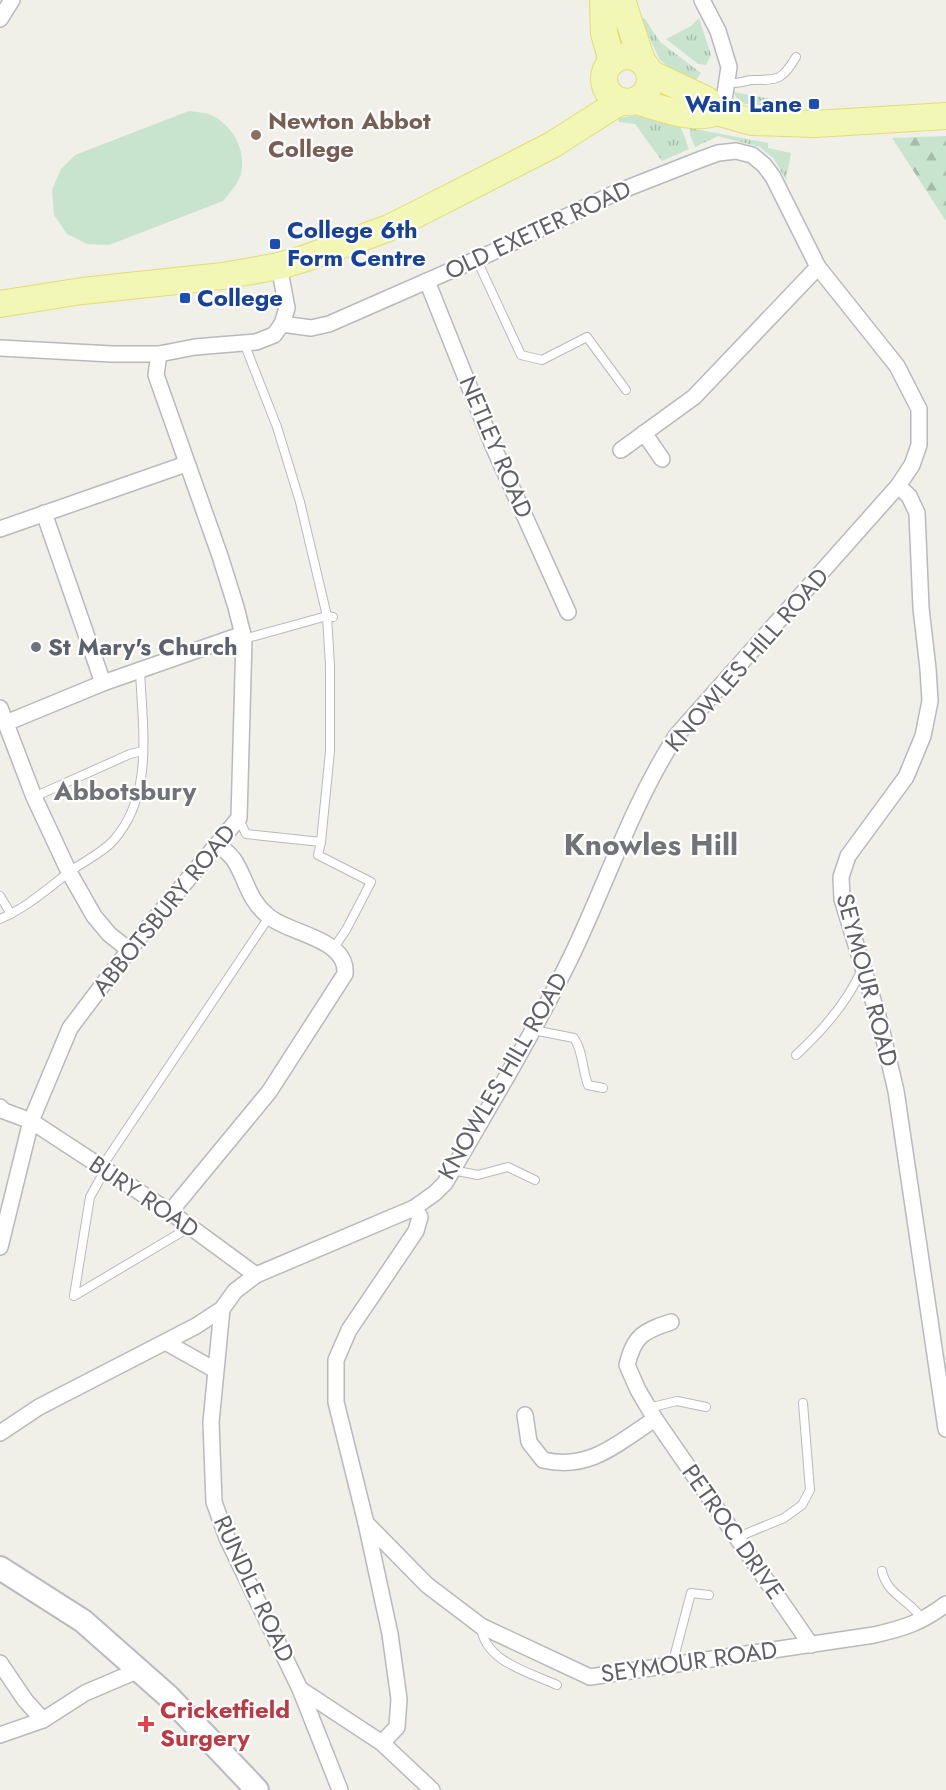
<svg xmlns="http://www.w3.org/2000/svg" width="946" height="1790" font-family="Jost,sans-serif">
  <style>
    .grass { fill: url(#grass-tufts) }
    .forest { fill: url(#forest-firs) }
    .pitch { fill: #c8e4ce }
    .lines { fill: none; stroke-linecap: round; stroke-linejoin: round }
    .service-casing { stroke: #b8b9bd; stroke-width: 10 }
    .minor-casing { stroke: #b8b9bd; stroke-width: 18 }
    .secondary-casing { stroke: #b9bac0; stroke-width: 26 }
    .primary-casing { stroke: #e4dd6e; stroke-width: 28 }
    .service { stroke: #fff; stroke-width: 8 }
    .minor { stroke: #fff; stroke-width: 15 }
    .secondary { stroke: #fff; stroke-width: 22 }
    .primary { stroke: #f3f7b6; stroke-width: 26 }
    .transit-dot { fill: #1a4fb4; stroke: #fff; stroke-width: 2 }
    .education-dot { fill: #8d6e63; stroke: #fff; stroke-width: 2 }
    .worship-dot { fill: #6b7280; stroke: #fff; stroke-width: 2 }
    .health-dot { fill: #e0444e; stroke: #fff; stroke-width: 2 }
    .labels { text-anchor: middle; stroke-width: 4.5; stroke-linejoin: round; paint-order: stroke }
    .transit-label { font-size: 24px; font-weight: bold; fill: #164399; stroke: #fff; text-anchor: start }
    .education-label { font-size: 24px; font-weight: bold; fill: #785e54; stroke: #fff; text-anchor: start }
    .street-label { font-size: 24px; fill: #606167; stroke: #fff }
    .worship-label { font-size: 24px; font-weight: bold; fill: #5b616d; stroke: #fff; text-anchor: start }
    .health-label { font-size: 24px; font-weight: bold; fill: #be3a42; stroke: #fff; text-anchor: start }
    .neighbourhood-label { font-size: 26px; font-weight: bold; fill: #717379; stroke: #fff }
    .district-label { font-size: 30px; font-weight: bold; fill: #717379; stroke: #fff }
  </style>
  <defs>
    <pattern id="grass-tufts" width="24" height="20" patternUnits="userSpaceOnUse" patternTransform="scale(1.5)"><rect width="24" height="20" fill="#c8e4ce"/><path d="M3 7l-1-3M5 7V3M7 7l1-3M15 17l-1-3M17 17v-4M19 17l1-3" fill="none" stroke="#a6bcab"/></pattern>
    <pattern id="forest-firs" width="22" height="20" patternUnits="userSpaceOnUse" patternTransform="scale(1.5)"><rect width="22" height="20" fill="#c8e4ce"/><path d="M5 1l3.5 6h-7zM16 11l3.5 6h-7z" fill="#a6bcab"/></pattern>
  </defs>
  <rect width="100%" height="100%" fill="#f0f0e9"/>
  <g class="grass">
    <path d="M642,18l3,1 15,23 41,31 -7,10 -13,-7 -21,-16 -19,-40z"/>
    <path d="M699,18l12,37 -5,10 -8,-1 -32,-25 25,-13z"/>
    <path d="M734,92l47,9 -1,2c-14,1 -42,8 -46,-11z"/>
    <path d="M636,115c12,1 35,1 43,11 5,5 7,16 10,23l-27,12 -27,-37 -16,-2 -1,-4z"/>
    <path d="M690,128l78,15v5l23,5 -5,27 -12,-21 -14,-12 -42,-11 -23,11 -5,-12z"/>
  </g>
  <path class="forest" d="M946,136v85l-54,-83z"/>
  <path class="pitch" d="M189,111c6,1 13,1 19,3 21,7 37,32 34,55 -1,12 -12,23 -19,32l-114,44 -22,-1 -20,-10 -13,-19 -2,-25 9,-21 14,-14z"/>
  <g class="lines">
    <g class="service-casing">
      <g id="service">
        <path d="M728,83c11,1 15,-2 24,-3 27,0 30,0 44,-23"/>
        <path d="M476,258l45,97 21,5 45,-23 39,53"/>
        <path d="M244,639l83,-23 6,1"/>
        <path d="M34,797l96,-43 13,-3"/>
        <path d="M239,819l7,15 75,8 9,-91v-85l-3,-50 -27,-114 -23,-75 -33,-84"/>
        <path d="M321,842l-3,13 53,27 -25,48 -13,19"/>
        <path d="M0,896l11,18"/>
        <path d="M0,919c26,-11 46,-29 68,-46 14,-11 33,-19 45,-32 42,-47 29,-114 27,-172"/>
        <path d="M533,1030l41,8c9,13 8,31 14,47l15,3"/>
        <path d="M796,1055c26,-24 52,-53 66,-86"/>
        <path d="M101,1168l168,-251"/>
        <path d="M105,1170l-15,27 -16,99 116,-69"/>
        <path d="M452,1170l26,5 30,-8 27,13"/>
        <path d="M648,1408l29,-7 29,6"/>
        <path d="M738,1537l46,-19 18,-13 8,-15 -7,-87"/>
        <path d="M882,1571c5,24 27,28 41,49"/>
        <path d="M481,1627c4,35 48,45 76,58"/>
        <path d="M672,1665l19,-72 18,2"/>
      </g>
    </g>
    <g class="minor-casing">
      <g id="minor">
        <path d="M702,0l16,31 11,36 -7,46"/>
        <path d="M0,19l12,-19"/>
        <path d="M279,266l8,42 -5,16"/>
        <path d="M427,281l66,165 75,166"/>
        <path d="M0,348l112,6h47l36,-7 61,-5 18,-7 8,-11 29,4 18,-4 162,-71 124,-60 84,-33 19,-7 18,-2 16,4 12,10 9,12 45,90 79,99 22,43v36l-7,20 -14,21 -222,250c-45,70 -70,149 -106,223 -38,77 -82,150 -125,224l-10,10 -21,15 -158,67 -21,16 -13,18 -26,17 -157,81 -39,26"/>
        <path d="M644,433l18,26"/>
        <path d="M621,450l73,-53 124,-130"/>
        <path d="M898,486l11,10 8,17 4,95 7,61 2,32 -7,35 -17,41 -58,79 -7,21 1,22 38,124 16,68 50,338"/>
        <path d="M44,513l59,170"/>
        <path d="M0,529l186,-65"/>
        <path d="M0,708l34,89 35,75 25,44 15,18 20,16"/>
        <path d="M6,723l97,-40 140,-49"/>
        <path d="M0,1107l4,4 27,10 139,91 86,63"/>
        <path d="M170,1212l99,-120 76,-118c3,-36 -56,-40 -77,-58 -21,-18 -21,-36 -34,-56 -4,-6 -11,-11 -16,-16"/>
        <path d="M0,1247l31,-126 39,-93 59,-78 110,-132 5,-179 -8,-32 -16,-51 -64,-181 3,-21"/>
        <path d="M222,1309l-11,113 3,80 13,36 73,151 40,101"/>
        <path d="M167,1343l48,27"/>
        <path d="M525,1415l4,27 14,18c47,11 75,-17 112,-41l156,226"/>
        <path d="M655,1419l-17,-29 -11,-25c7,-29 16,-34 44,-43"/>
        <path d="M366,1523l61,62 54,41 109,51 284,-42c30,-7 47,-12 72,-31"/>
        <path d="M0,1663l25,37 18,20"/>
        <path d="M300,1689l82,54 50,47"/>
        <path d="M0,1735l43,-15 42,-27 54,-23"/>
        <path d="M382,1743l15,-16 2,-28 -9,-65 -24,-111 -30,-121v-42l13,-30 67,-99 4,-14 -6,-9"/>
      </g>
    </g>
    <g class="secondary-casing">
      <path id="secondary" d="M0,1568l83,53 85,75 89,94"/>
    </g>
    <g class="primary-casing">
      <g id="primary">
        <path d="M603,0l1,33 8,29"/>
        <path d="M622,0l20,61"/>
        <circle cx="627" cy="79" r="23"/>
        <path d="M650,73l57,27 10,12 35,10 63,2 131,-8"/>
        <path d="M635,101c26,6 56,21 82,11"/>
        <path d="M0,304l82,-13 141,-15 56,-10 27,-8 83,-30 38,-19 125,-64 69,-44"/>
      </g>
    </g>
    <use href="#service" class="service"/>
    <use href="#minor" class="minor"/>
    <use href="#secondary" class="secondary"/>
    <use href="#primary" class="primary"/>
  </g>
  <g class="transit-dot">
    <rect x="808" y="98" width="12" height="12" rx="3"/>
    <rect x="269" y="238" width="12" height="12" rx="3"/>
    <rect x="179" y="292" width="12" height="12" rx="3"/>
  </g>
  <circle class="education-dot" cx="256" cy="135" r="6"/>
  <circle class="worship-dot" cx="36" cy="647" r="6"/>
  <path class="health-dot" d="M143 1715h6v6h6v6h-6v6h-6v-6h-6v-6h6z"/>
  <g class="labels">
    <g class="transit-label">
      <text x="802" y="112" text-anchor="end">Wain Lane</text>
      <text x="287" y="238">College 6th<tspan x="287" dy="28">Form Centre</tspan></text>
      <text x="197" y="306">College</text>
    </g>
    <g class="education-label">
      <text x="268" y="129">Newton Abbot<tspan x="268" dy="28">College</tspan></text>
    </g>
    <g class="street-label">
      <text transform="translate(538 230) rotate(-25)" y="8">OLD EXETER ROAD</text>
      <text transform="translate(496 447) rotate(67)" y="8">NETLEY ROAD</text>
      <text transform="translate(747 660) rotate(-49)" y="8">KNOWLES HILL ROAD</text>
      <text transform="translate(164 910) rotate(-51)" y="8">ABBOTSBURY ROAD</text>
      <text transform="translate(867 980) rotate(75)" y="8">SEYMOUR ROAD</text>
      <text transform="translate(503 1076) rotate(-60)" y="8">KNOWLES HILL ROAD</text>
      <text transform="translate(144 1197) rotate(34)" y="8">BURY ROAD</text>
      <text transform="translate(733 1532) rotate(55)" y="8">PETROC DRIVE</text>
      <text transform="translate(254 1589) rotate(65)" y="8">RUNDLE ROAD</text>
      <text transform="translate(689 1662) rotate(-8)" y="8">SEYMOUR ROAD</text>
    </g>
    <g class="worship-label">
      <text x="48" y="655">St Mary's Church</text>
    </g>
    <g class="health-label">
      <text x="160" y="1718">Cricketfield<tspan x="160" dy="28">Surgery</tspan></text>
    </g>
    <g class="neighbourhood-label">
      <text x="125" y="800">Abbotsbury</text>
    </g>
    <g class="district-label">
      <text x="651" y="855">Knowles Hill</text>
    </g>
  </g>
</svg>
